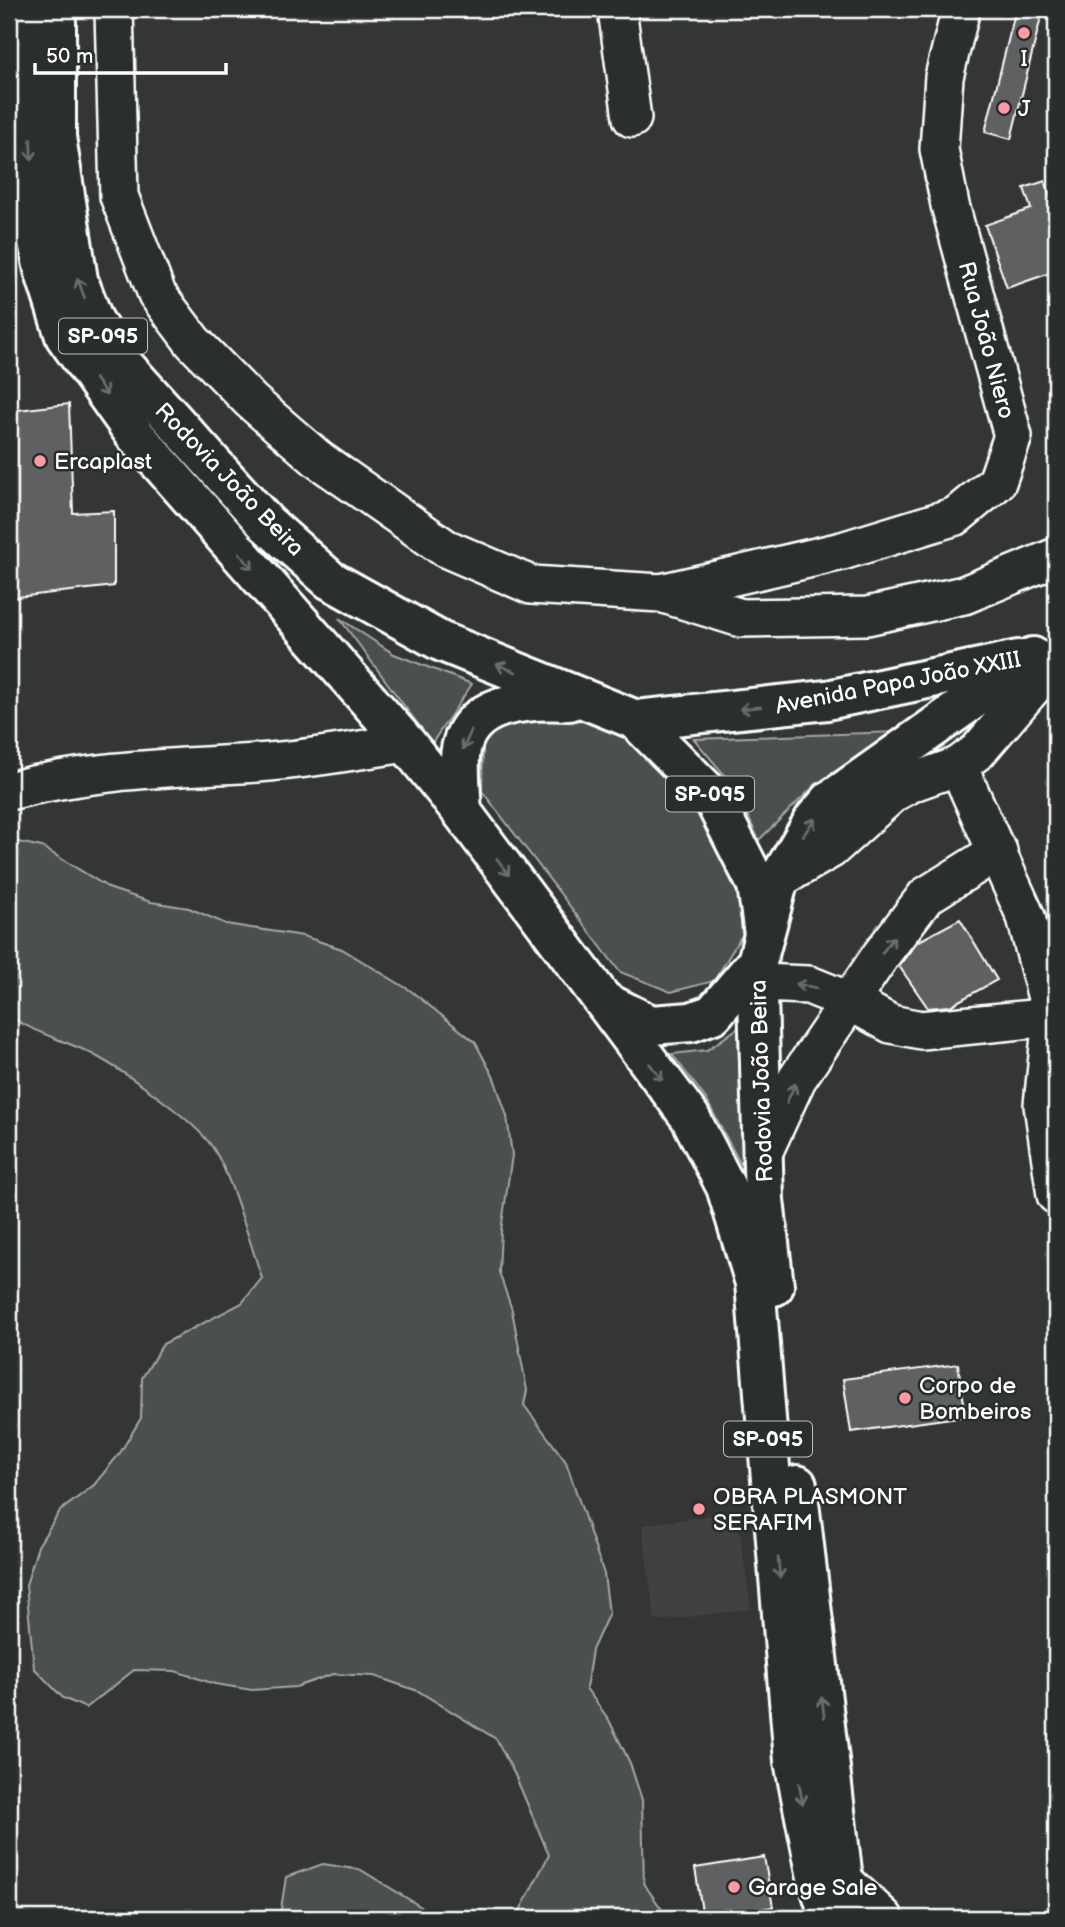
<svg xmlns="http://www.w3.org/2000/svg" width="1065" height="1927" font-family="'Balsamiq Sans',sans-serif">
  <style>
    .built { fill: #404243 }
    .green { fill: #4c4f50; stroke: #a6a7a8; stroke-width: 2 }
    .building { fill: #5f6162; stroke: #fff; stroke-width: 2 }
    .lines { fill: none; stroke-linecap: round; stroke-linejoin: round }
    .minor-casing { stroke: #fff; stroke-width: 42 }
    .major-casing { stroke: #fff; stroke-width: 44 }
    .minor { stroke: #2a2d2e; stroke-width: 37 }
    .major { stroke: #2a2d2e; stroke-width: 38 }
    .oneway { stroke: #6a6c6d }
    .poi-dot { fill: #ff9aa2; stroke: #2a2d2e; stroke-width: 2.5 }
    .labels { text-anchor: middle; stroke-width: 5; stroke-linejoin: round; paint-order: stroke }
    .shield { fill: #2a2d2e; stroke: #bfc0c0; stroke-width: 2 }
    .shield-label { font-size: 21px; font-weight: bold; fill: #fff }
    .poi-label { font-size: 23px; fill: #fff; stroke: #2a2d2e; text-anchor: start }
    .street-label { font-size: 23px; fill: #fff; stroke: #2a2d2e }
  </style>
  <rect width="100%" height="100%" fill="#333536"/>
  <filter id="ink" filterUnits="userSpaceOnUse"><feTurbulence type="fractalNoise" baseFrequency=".0143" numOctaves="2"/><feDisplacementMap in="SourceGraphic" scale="14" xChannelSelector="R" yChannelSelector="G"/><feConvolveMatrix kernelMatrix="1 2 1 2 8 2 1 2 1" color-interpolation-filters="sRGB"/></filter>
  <g filter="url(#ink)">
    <path class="built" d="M737,1512l14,97 -96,12 -13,-96z"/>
    <g class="green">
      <path d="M339,618l55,36 78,30 -40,59z"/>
      <path d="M546,698l101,45 61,62 30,74 4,56 -28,46 -43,11 -51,-20 -138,-181 1,-46 21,-37z"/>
      <path d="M895,732l-79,52 -57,56 -26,-55 -39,-46z"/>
      <path d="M9,840l33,7 69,42 40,13 38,6 37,16 77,12 39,13 69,42 64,51 19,36 13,38 5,39 -11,76 -2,41 13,38 15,80 -3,15 42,57 38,112 5,39 -17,37 -6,38 23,32 21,43 12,37 2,84 24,34h-152l33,-63 -34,-80 -19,-36 -78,-48 -44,-15 -41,-2 -37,13 -44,3 -37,-6 -40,-13 -41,-1 -48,38 -23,-10 -29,-30 -8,-83 12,-39 22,-35 34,-26 26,-32 21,-35 1,-40 21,-34 79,-41 20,-25c-12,-34 -30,-101 -49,-130 -19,-29 -103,-88 -136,-101 -27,-11 -42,-15 -68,-31l6,-38 -6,-40z"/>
      <path d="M738,1028l5,141 -37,-70 -34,-45 35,-4z"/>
      <path d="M323,1864l38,6 78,48h-157l-2,-3 6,-38z"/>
    </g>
    <g class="building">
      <path d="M1016,9h27l-32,130 -26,-7z"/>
      <path d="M1045,181l11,32v58l-49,17 -22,-63 46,-16 -7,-21z"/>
      <path d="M69,404l4,109 41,-2v75l-105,12v-187z"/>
      <path d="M960,919l37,61 -47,26 -22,2 -29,-42 18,-24z"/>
      <path d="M958,1364l8,52 -115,16 -8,-53z"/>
      <path d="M764,1857l9,50 -70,10 -8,-49z"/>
    </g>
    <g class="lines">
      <g class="minor-casing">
        <g id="minor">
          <path d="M114,9l5,187 38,98 36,48 58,59 68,59 126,88 86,37 130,8 80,25 126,-2 97,-21 92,-38"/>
          <path d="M617,9l15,109"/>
          <path d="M661,593l181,-42 114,-35 41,-34 16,-46 -63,-231 -11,-56 5,-72 17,-68"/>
          <path d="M1056,660l-78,91 -20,15 68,151 26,100 -9,88 13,90"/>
          <path d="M9,791c82,-22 164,-23 248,-28 50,-3 100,-13 149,-20"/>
          <path d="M779,879l52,-30 62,-56 20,-11 45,-16"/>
          <path d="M758,983l51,2 42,17 40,22 30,6 131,-13"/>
          <path d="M762,1155l35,-76 84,-124 45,-59 72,-45"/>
          <path d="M843,1880l41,38"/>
        </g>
      </g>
      <g class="major-casing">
        <g id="major">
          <path d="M26,9l7,209 11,52 21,66 71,100 270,307 56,69 228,305 36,70 29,96 39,478 23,116 13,41"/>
          <path d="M56,9v128l22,143 15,39 19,33 155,172 63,56 110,61 196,79 76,76 45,89 7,49"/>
          <path d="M636,720l191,-20 191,-40"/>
          <path d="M462,812c-1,-18 -3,-37 -2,-55 4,-56 67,-58 109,-56"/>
          <path d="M757,962l7,238 10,86"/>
          <path d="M607,1003l44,22 40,-3 22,-8 44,-52 22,-83 36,-61 15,-17 203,-144"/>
          <path d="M797,1485l46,395 15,38"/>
        </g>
      </g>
      <use href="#minor" class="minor"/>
      <use href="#major" class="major"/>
    </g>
    <defs><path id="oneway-shaft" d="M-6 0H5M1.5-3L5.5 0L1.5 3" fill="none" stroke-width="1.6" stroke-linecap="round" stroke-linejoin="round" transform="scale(1.75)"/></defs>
    <g class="oneway">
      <use href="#oneway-shaft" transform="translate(31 150) rotate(88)"/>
      <use href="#oneway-shaft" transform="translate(81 288) rotate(-110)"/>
      <use href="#oneway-shaft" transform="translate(101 387) rotate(55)"/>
      <use href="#oneway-shaft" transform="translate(246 561) rotate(49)"/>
      <use href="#oneway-shaft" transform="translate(506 668) rotate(-158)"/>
      <use href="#oneway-shaft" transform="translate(750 708) rotate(174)"/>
      <use href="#oneway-shaft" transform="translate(467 740) rotate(114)"/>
      <use href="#oneway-shaft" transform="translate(809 827) rotate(-56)"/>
      <use href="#oneway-shaft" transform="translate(503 867) rotate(54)"/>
      <use href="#oneway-shaft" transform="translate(888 945) rotate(-53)"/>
      <use href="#oneway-shaft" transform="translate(806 986) rotate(-170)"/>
      <use href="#oneway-shaft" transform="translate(656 1072) rotate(52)"/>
      <use href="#oneway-shaft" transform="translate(791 1093) rotate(-65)"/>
      <use href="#oneway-shaft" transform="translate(779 1568) rotate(85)"/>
      <use href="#oneway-shaft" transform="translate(823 1707) rotate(-97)"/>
      <use href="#oneway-shaft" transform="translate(801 1794) rotate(79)"/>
    </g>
  </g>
  <g class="poi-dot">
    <circle cx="1024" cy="33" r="7"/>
    <circle cx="1004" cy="108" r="7"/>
    <circle cx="40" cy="461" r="7"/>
    <circle cx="905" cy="1398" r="7"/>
    <circle cx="699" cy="1509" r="7"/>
    <circle cx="734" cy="1887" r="7"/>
  </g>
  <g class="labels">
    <g class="shield">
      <rect x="59" y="318.5" width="88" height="35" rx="5"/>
      <rect x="666" y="776.5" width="88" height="35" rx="5"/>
      <rect x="724" y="1421.5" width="88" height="35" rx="5"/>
    </g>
    <g class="shield-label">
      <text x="103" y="343">SP-095</text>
      <text x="710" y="801">SP-095</text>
      <text x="768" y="1446">SP-095</text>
    </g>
    <g class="poi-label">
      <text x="1024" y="66" text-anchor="middle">I</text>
      <text x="1018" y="116">J</text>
      <text x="54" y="469">Ercaplast</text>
      <text x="919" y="1393">Corpo de<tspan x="919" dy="26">Bombeiros</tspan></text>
      <text x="713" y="1504">OBRA PLASMONT<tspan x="713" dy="26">SERAFIM</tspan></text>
      <text x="748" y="1895">Garage Sale</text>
    </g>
    <g class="street-label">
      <text transform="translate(987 340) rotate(75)" y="8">Rua João Niero</text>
      <text transform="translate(230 479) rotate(46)" y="8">Rodovia João Beira</text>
      <text transform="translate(898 682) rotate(-11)" y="8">Avenida Papa João XXIII</text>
      <text transform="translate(761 1081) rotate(-92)" y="8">Rodovia João Beira</text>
    </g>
  </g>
  <rect width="1065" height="1927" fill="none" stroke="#2a2d2e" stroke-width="35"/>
  <rect x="18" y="18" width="1030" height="1892" fill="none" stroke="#fff" stroke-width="2.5" filter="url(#ink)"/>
  <path d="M35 63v10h191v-10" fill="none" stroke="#ffffff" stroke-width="3.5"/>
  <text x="46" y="63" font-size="21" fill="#ffffff" stroke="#2a2d2e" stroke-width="5" paint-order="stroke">50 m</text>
</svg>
